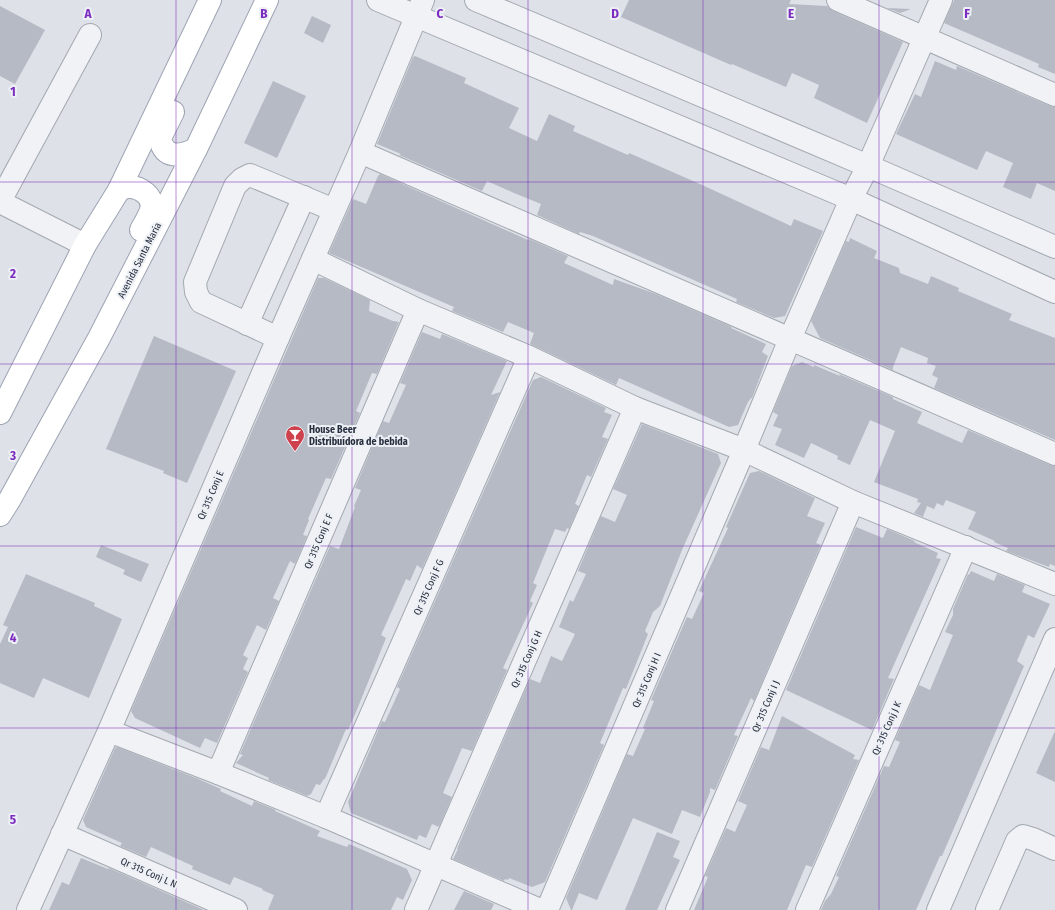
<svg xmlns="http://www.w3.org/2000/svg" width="1055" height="910" font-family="'Fira Sans Condensed',sans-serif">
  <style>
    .building { fill: #b5bac4 }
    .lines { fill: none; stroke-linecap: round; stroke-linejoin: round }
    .minor-casing { stroke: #a3a8b1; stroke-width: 24 }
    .major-casing { stroke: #9da4b3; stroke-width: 24 }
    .minor { stroke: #f0f2f6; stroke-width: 22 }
    .major { stroke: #fff; stroke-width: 22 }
    .grid { fill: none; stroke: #7b2cbf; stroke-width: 1; stroke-opacity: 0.55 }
    .labels { text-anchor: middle; stroke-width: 4; stroke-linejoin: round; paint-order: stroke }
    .street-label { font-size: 10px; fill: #272e3e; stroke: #edf0f5 }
    .poi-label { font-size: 10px; font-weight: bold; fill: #272e3e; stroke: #edf0f5; text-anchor: start }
    .grid-label { font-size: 13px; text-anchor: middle; font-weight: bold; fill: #7b2cbf; stroke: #edf0f5; stroke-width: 4; stroke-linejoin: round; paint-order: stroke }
  </style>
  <rect width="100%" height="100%" fill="#dee1e7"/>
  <g class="building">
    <path d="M629,0h162l-2,4 38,2 6,5 70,31 -36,81 -53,-25 5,-13 -27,-12 -6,14 -54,-23 -1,1 -110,-48z"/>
    <path d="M954,0h101v74l-17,-7 1,-3 -95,-41z"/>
    <path d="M0,6l45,24 -30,54 -15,-8z"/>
    <path d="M887,8l24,1 -11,4z"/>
    <path d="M312,16l19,9 -8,18 -19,-10z"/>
    <path d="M415,56l51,22 -2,5 55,25 -10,20 28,13 12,-27 26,12 -2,5 55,24 1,-2 71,31 91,42 3,-7 29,12 -38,85 -11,2 -38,-16 1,-3 -144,-63 -13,-4 -1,2 -42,-19 4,-11 -27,-11 -27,-12 -5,10 -83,-36 2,-1 -24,-10 36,-87z"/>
    <path d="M935,61l21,9 1,-4 93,40 5,1v84l-18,-8 -6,16 -28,-12 10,-24 -27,-12 -9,19 -81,-36 19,-40 6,3z"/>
    <path d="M273,81l33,15 -29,62 -33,-15z"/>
    <path d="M380,174l148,66 1,-1 39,17 -4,7 49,22 1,-6 42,15 76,33 -1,1 35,16 -4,8 6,4 -16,42h-1l-3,4 -10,23 -9,2 -110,-49 -3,7 -86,-41 4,-11 -26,-11 -5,10 -51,-21 2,-4 -125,-54 24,-54 13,5 12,-28z"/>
    <path d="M850,238l27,13 -3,7 25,10 1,5 28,11 3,-8 28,12 -1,3 54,23 -3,6 46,18v102l-121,-52 4,-10 -6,-3 4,-9 -9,-3 1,-5 -27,-11 -8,20v3l-73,-32 -9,-17 35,-80 3,1z"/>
    <path d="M318,278h6l46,22 -1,11 24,10 6,1 -22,52 -5,-1 -16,38 4,2 -29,66 -5,-1 -18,41 1,1 -6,15 4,1 -12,28 -5,-3 -17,37 6,3 -13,29 -9,-5 -14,30 5,3 -5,11 5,3 -31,71 -12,-5 -5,10 -65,-30 -4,-7z"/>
    <path d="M422,332l18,7 2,-5 65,27 -16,34 9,-3 -78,177 -5,-4 -7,16 -4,-2 -11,25 -14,31 5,3 -30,74 -8,18 -2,-1 -21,50h-1l-4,6 -4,-1 -5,10 -4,2 -39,-16 1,-2 -33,-15 7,-8 -3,-1 90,-208 9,3 16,-42 -1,-1 7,-16 -6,-2 28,-67 6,2 17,-38 -6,-2z"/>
    <path d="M154,336l82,35 -49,112 -24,-10 1,-2 -58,-22z"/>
    <path d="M802,362l12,5v-2l26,11 -1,-2 54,23v2l29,13 -5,11 45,20 6,-13 82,35 5,1v100l-5,-2 -1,3 -43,-16 2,-3 -14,-6 1,-1 -27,-12 8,-17 -30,-12 -3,6 -6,-3 -3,6 -7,-3 -4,11 -9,-4 7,-10 -4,-1 1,-3 -44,-17 21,-51 -25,-11 -20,45 -13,-6 1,-3 -27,-13 -7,15 -29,-13 7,-16 -9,-3 5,-11 -5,-3 19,-46z"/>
    <path d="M541,377l65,31 -2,4 8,3 -10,22 6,2 -17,38 -4,-2 -12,29 4,2 -10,23 -2,-1 -2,4 -10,-3 -22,54 4,2 -7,16 3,2 -30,65 4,2 -35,81 -10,-3 -19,45 9,4 -13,30 -7,-3 -6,14 -7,-3 -2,5 -66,-27 -3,-11 34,-81 3,1 15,-33 -3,-2 136,-307z"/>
    <path d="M642,424l76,30 3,9 -39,87 -22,56 -7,6 -8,19 3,3 -22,55 -3,-1 -23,55 4,2 -59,137 -13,5 -23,-9 -1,2 -3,-1 -1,2 -51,-22 5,-10h-1l5,-12 68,-158 10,4 11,-27 11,5 13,-27 -16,-7 11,-27 3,2 13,-28 -8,-3 23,-55 14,6 12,-27 -14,-6z"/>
    <path d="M759,471l56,27 -8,18 18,7 -9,20 5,2 -67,156 -3,-3 -17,37 4,1 -23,54 -5,-2v4l-10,25 -18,-7 -10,24 -39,-16 -36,82 -18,-7 -7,17h-1l-5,-12 61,-144 6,2 12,-27 -2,-1 11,-27 -3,-1 28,-65 8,-18 5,2 12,-26 -5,-2 29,-63 -2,-1 24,-54z"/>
    <path d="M856,527l27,11 4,-9 28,12 -1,1 24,11 -2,5 5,1 -53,119 6,1 -22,51 -86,-40z"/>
    <path d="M101,545l48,19 -8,18 -18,-8 2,-4 -29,-13z"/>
    <path d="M971,571l23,10 3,-7 28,11 -3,7 28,12 -16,34 -6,-3 -11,26 7,5 -82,190h-2l-24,54h-95l4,-9 6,-7 8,-17 -3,-1 48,-110 5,1 11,-25 -5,-2 24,-55 11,5 23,-55 -8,-3 8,-17v-6l15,-35 1,1z"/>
    <path d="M26,574l69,29 -1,3 28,13 -33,79 -46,-20 -9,20 -34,-15v-39l8,-17 -5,-2z"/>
    <path d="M782,716l73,39 -2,4 6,1 -47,107 -6,-2 -19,45h-93l14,-33 -3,-1 21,-48 9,4 12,-27 -9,-4 23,-54 8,3z"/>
    <path d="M1055,731v51l-19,-9z"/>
    <path d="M117,747l79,31 25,11 -1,2 32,15 2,-5 22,9 -1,1 45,20 -3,5 30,11 2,-3 58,25 5,11 -9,20 -6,-3 -6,13h-123l6,-15 -12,-5 1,-1 -29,-12 -4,8 -38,-16 1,-3 -42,-19 -5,10 -26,-11 2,-3 -36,-16 -3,-7 32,-72z"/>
    <path d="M657,832l23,9 -7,16 7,3 -23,50h-32z"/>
    <path d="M81,858l27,11 1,-1 95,42h-155l13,-28 7,3z"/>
    <path d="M464,891l30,13 -3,6h-37z"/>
  </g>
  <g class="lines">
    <g class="minor-casing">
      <g id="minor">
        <path d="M378,0l473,199 204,93"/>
        <path d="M476,0l392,166 187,81"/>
        <path d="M838,0l217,95"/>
        <path d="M360,152l695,302"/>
        <path d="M0,201l90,-166"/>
        <path d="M0,202l85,43"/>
        <path d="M313,259l105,51 111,47 106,51 109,42 109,52 202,82"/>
        <path d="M247,324l57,-127"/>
        <path d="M278,338l-77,-36 -5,-10 -1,-10 40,-96 7,-7 8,-4 84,35"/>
        <path d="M109,731l109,42 108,44 214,93"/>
        <path d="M218,773l200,-463"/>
        <path d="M326,817l203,-460"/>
        <path d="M62,834l174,76"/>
        <path d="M28,910l81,-179 169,-393 82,-186 63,-152"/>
        <path d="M416,910l219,-502"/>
        <path d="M547,910l197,-460 46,-111 61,-140 17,-33 73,-166"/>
        <path d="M677,910l176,-408"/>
        <path d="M807,910l159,-363"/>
        <path d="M938,910l117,-271"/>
        <path d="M987,910l30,-69 6,-5 10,3 22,10"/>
      </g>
    </g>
    <g class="major-casing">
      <g id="major">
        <path d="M173,112l-13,26c4,22 21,18 36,11"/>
        <path d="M119,190c3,-1 6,-3 9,-3 12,-1 27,10 23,23 -2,7 -7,14 -10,20"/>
        <path d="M0,413l85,-168 34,-55 91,-190"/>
        <path d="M0,515l10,-16 89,-161 97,-189 71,-149"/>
      </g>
    </g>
    <use href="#minor" class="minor"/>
    <use href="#major" class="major"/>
  </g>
  <path class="grid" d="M176,0v910M352,0v910M528,0v910M703,0v910M879,0v910M0,182h1055M0,364h1055M0,546h1055M0,728h1055"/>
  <defs>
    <g id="bar-pin" transform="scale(1)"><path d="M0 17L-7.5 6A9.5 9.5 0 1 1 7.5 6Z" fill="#cd424c" stroke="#edf0f5"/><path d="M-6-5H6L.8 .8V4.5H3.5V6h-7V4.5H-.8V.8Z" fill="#fff"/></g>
  </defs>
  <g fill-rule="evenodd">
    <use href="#bar-pin" x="295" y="435"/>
  </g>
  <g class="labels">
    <g class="street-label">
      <text transform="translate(139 260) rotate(-63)" y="4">Avenida Santa Maria</text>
      <text transform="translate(210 495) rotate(-67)" y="4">Qr 315 Conj E</text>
      <text transform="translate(318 541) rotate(-67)" y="4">Qr 315 Conj E F</text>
      <text transform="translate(428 587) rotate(-66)" y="4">Qr 315 Conj F G</text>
      <text transform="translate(526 659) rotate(-66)" y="4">Qr 315 Conj G H</text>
      <text transform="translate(646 680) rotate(-67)" y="4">Qr 315 Conj H I</text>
      <text transform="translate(765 706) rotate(-67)" y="4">Qr 315 Conj I J</text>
      <text transform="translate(886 728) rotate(-66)" y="4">Qr 315 Conj J K</text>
      <text transform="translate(149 872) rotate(24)" y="4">Qr 315 Conj L N</text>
    </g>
    <g class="poi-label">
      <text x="309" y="433">House Beer<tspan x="309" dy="12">Distribuídora de bebida</tspan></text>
    </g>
  </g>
  <g class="grid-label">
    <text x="88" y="18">A</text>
    <text x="264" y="18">B</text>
    <text x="440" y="18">C</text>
    <text x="615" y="18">D</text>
    <text x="791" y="18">E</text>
    <text x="967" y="18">F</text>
    <text x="13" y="96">1</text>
    <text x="13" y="278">2</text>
    <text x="13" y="460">3</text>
    <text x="13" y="642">4</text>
    <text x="13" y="824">5</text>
  </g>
</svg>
